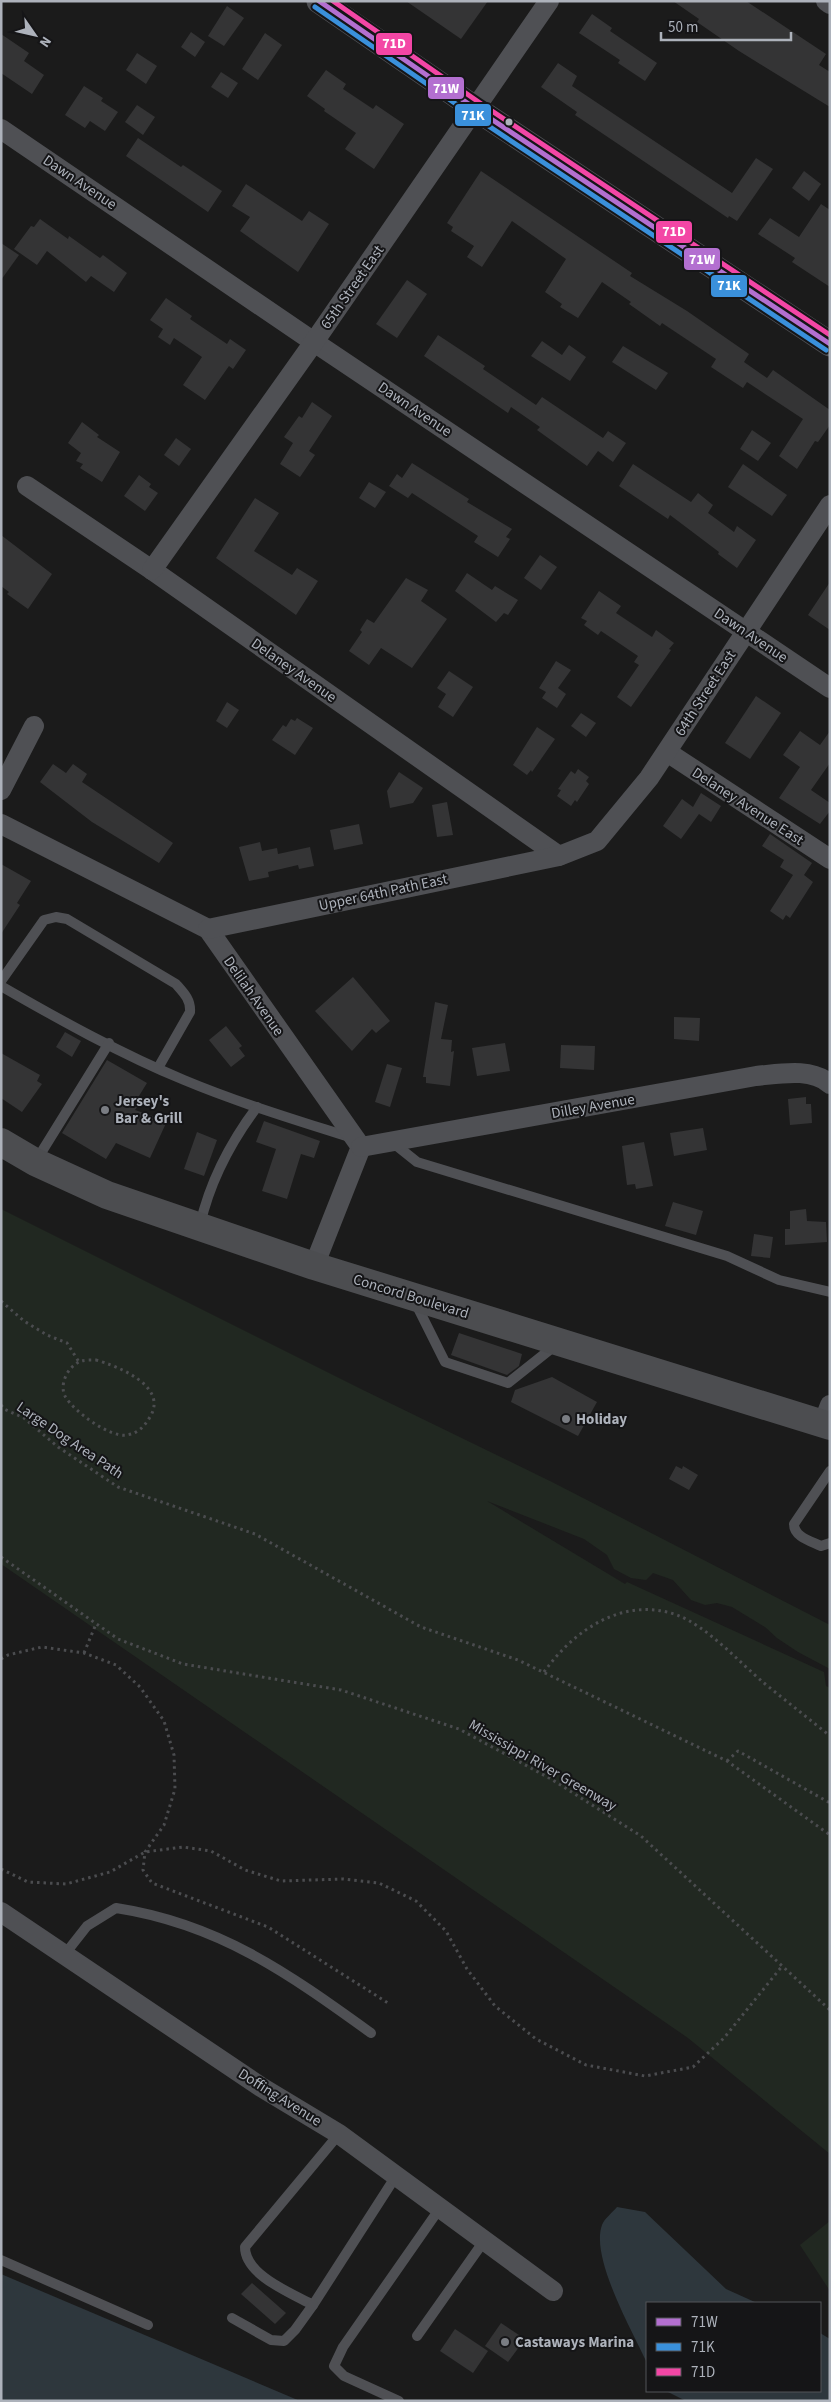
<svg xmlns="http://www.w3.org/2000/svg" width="831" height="2402" font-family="'Source Sans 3',sans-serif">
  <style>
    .green { fill: #212821 }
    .water { fill: #2e373d }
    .building { fill: #343435 }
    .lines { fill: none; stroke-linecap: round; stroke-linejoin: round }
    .path { stroke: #4b4c4f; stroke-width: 3; stroke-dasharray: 2.5 4; stroke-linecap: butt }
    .service { stroke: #4f5054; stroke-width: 10 }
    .minor { stroke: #4f5054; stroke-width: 20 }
    .tertiary { stroke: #4f5054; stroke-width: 25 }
    .primary { stroke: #4c4d50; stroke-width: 28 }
    .bus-1-casing { stroke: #151517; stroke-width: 9 }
    .bus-2-casing { stroke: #151517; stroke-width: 9 }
    .bus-3-casing { stroke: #151517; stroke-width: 9 }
    .bus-1 { stroke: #b36fd0; stroke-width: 5 }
    .bus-2 { stroke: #3a90db; stroke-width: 5 }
    .bus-3 { stroke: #f346a5; stroke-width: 5 }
    .bus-dot { fill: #adb2bb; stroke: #151517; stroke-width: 2 }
    .poi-dot { fill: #7a7d83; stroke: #151517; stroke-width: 2 }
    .labels { text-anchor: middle; stroke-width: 4; stroke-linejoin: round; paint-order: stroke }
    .street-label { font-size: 15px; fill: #adb2bb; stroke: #151517 }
    .poi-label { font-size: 15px; font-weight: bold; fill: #adb2bb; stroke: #151517; text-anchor: start }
    .line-badge { stroke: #151517; stroke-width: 2 }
    .badge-label { font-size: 14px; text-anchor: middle; font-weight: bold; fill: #fff }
  </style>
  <rect width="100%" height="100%" fill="#1b1b1b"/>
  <g class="green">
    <path d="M1,1209l360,180 191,93 278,143v44l-32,-17 -21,-14 -12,-11 -33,-20 -15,-4 -12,2 -14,-5 -18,-20 -20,-7 -7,7 -15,-2 -17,-9 -7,-14 -23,-16 -97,-38 138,83 2,-2 197,90 2,14 4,2v466l-142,-116 -687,-474z"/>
    <path d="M830,2221v70l-30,-46z"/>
  </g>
  <g class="water">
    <path d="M617,2207l28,5 81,77 31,14h-110v60c-14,-31 -57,-105 -45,-138 2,-6 11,-13 15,-18z"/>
    <path d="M1,2274l299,127h-299z"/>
    <path d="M820,2333l10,6v62h-144l-20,-10h154z"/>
  </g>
  <g class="building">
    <path d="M406,1h82l-27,38z"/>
    <path d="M673,1h73l80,53 -7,11 11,7v35l-91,-56 -42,-29 2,-3z"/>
    <path d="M227,6l17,12 -20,28 -16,-10z"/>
    <path d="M592,14l20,14 -2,3 47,32 -12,18 -27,-18 2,-3 -41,-27z"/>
    <path d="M191,32l14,10 -10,15 -14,-10z"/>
    <path d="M265,33l17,12 -24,35 -16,-11z"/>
    <path d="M1,34l28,19 -5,8 20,14 -12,19 -31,-21z"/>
    <path d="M137,53l20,13 -11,18 -20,-14z"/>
    <path d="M558,63l19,13 -5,10 160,107 24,-35 17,11 -36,52 -8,-5 -1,2 -153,-103 2,-3 -36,-25z"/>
    <path d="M326,70l20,14 -3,5 30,20 3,-4 28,19 -30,45 -29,-20 11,-16 -32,-22 1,-2 -18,-13z"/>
    <path d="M221,72l17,11 -10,15 -17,-11z"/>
    <path d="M84,86l19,12 -2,3 17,11 -13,19 -15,-10 -5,7 -20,-13z"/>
    <path d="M137,105l18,12 -12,18 -18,-13z"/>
    <path d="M138,138l43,29 2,-2 39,26 -14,21 -82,-56z"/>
    <path d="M481,171l151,102 -2,3 57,35 62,43 -5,8 23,16 6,-8 57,40v15l-12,17 -3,-1 -18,28 -18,-13 24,-37 -56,-37 -4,6 -32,-21 5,-8 -54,-36 -2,3 -31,-22 2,-2 -29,-20 -24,36 -18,-11 2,-3 -17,-12 21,-33 -54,-38 -30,46 -15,-10 7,-11 -23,-15 2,-4 -6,-4z"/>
    <path d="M804,171l17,13 -12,17 -17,-13z"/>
    <path d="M246,184l56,37 7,-10 20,13 -31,48 -58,-41 10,-14 -18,-11z"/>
    <path d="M821,204l9,6v77l-38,-25 3,-4 -37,-24 12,-16 29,19z"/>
    <path d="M40,219l28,20 1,-3 31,22 3,-3 24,18 -13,19 -23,-16 -5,6 -39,-31 -10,14 -23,-16 17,-23 3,1z"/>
    <path d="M1,243l18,12 -18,25z"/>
    <path d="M407,280l20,14 -30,44 -21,-14z"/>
    <path d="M166,298l26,18 -2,3 37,25 3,-5 16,11 -13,19 -4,-3 -24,34 -22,-15 19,-28 -28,-19 -4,7 -12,-8 5,-8 -13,-9z"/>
    <path d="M438,335l47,31 -2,3 53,36 6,-8 61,41 5,-7 18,12 -13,19 -15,-11 -11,15 -50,-36 3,-3 -29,-20 -3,6 -84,-57z"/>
    <path d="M542,341l20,14 7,-10 17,12 -16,24 -39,-25z"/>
    <path d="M623,346l45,27 -12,17 -44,-28z"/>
    <path d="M312,402l20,14 -23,35 6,4 -15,22 -20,-13 13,-21 -9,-6 15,-21 3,2z"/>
    <path d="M82,422l17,13 -2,2 23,15 -18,30 -22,-14 3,-4 -7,-3 5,-8 -13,-10z"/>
    <path d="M752,430l19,13 -13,18 -18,-12z"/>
    <path d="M176,438l15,11 -12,17 -15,-11z"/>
    <path d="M412,463l57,36 -2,3 45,27 -6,8 4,2 -12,18 -24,-15 4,-6 -66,-43 -4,5 -19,-12 8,-12 5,4z"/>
    <path d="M633,464l58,38 7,-9 15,12 -5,8 26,19 3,-6 19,14 -19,28 -19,-14 1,-2 -49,-37 -2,4 -49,-33z"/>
    <path d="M743,464l44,31 -15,21 -44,-29z"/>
    <path d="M139,475l12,9 -2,3 9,6 -13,18 -21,-15z"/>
    <path d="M369,482l17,10 -11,16 -16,-10z"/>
    <path d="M255,498l24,15 -25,38 38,24 5,-7 21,13 -22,34 -80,-57z"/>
    <path d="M1,535l51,39 -24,35 -21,-15 2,-2 -8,-6z"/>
    <path d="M540,555l17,12 -16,23 -17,-12z"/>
    <path d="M467,573l25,17 3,-4 23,14 -10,15 -4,-2 -8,9 -41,-31z"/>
    <path d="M406,578l22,12 -7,11 26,18 -35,49 -31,-20 -12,17 -20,-14 13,-19 -2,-2 7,-11 7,4z"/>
    <path d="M830,582v48l-22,-15z"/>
    <path d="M599,591l22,15 -5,7 36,24 4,-7 18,13 -5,6 2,1 -40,57 -14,-10 22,-32 -5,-3 4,-6 -37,-25 -3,4 -14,-10 3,-4 -6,-3z"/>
    <path d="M556,661l15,9 -13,18 8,6 -9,14 -15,-10 4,-6 -7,-4z"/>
    <path d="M449,671l24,16 -20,30 -15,-10 8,-13 -9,-6z"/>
    <path d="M756,696l25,17 -31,46 -25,-16z"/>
    <path d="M227,702l12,8 -12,18 -11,-7z"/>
    <path d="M581,713l15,10 -10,14 -15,-11z"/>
    <path d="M297,718l16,10 -18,27 -23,-15 11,-15 3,2 5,-8 4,2z"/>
    <path d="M537,727l18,12 -23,33 -1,-2 -4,5 -14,-10z"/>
    <path d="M800,731l20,14 10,-14v32l-19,27 19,13v8l-10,13 -41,-26 21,-31 -17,-12z"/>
    <path d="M53,764l13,9 7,-9 14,10 -5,8 91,61 -14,20 -67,-41 -52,-40z"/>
    <path d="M578,769l11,8 -3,4 3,3 -12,18 -2,-2 -4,6 -14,-10 4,-6 -3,-1 13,-18 4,3z"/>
    <path d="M399,772l24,16 -10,15 -23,5 -3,-17z"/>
    <path d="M701,793l20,13 -10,16 -12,-8 -18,25 -18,-13 19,-27 11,8z"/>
    <path d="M447,802l6,33 -16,2 -5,-32z"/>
    <path d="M359,824l4,20 -29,6 -4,-20z"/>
    <path d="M770,834l42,29 -8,12 9,7 -23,36 -4,-3 -3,5 -13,-9 23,-36 -13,-8 4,-7 -22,-14z"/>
    <path d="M260,842l2,9 15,-3 1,6 32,-7 4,19 -15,3 -1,-4 -30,7 1,5 -20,4 -10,-34z"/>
    <path d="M1,864l30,17 -14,22 3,2 -19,29z"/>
    <path d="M353,977l37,44 -14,12 -4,-4 -20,22 -37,-40z"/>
    <path d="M435,1002l13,3 -7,34 11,1 -1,12 3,-1 -4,35 -24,-3v-6h-3z"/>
    <path d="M674,1017l26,1 -1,23 -25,-2z"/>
    <path d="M226,1026l16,20 -3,2 6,8 -14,11 -22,-27z"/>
    <path d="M65,1032l16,9 -9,16 -16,-10z"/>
    <path d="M505,1043l5,28 -33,5 -5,-28z"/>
    <path d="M561,1045l34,1 -1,24 -34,-2z"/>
    <path d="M1,1053l39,22 -3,6 5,3 -20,28 -21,-14z"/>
    <path d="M107,1060l40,23 -13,21 4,2 -3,4 32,11 -17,37 -34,-15 -10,16 -44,-26z"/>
    <path d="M387,1064l15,4 -12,39 -15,-5z"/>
    <path d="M806,1097v7h5l1,19 -22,2 -2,-26z"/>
    <path d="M264,1121l56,20 -6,17 -13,-4 -14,45 -25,-8 14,-42 -20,-7z"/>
    <path d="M703,1128l4,22 -33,6 -4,-23z"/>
    <path d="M197,1132l20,8 -13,36 -20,-7z"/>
    <path d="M644,1142l9,44 -17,3 -1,-5 -8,1 -5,-39z"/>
    <path d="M673,1202l30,9 -7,24 -31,-9z"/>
    <path d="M806,1209l1,12 19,1 1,20 -42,3v-16h5v-18z"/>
    <path d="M754,1234l19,3 -3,21 -19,-2z"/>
    <path d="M459,1333l63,21 -3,12 -12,9 -56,-20z"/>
    <path d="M552,1377l45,25 -19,34 -67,-34 4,-12z"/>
    <path d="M676,1466l6,3 1,-3 15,9 -9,15 -20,-11z"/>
    <path d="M252,2283l34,30 -11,11 -34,-30z"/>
    <path d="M501,2323l24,16 -17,23 -23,-16z"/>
    <path d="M455,2329l33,22 -15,22 -33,-22z"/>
  </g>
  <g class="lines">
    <g class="path">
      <path d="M1,1301l23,20 23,14 20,8 12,19"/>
      <path d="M96,1360c21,6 73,26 54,57 -6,10 -12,16 -23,18 -17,3 -54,-24 -62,-39 -6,-12 3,-30 16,-35 4,-1 10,-1 15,-1z"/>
      <path d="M1,1405l3,4 20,9 34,29 60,40 137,47 166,93 97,33 209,101 103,74"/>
      <path d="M1,1557l117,82 65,25 158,26 118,39 92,50 90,57 189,174"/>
      <path d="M84,1653l12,-29"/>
      <path d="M1,1659l7,-4 34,-8 42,6 32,12 24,22 24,34 10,34 1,34 -11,36 -19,27 -2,18 9,13 116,44 120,76"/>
      <path d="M544,1672c30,-42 79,-76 133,-57 31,12 62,47 87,68 22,18 44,35 66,53"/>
      <path d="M727,1761l11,-10 92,52"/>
      <path d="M1,1869l27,13 38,2 44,-12 35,-20 38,-5 28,4 34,19 36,11 62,-2 36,4 37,18 30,30 21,38 28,37 41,33 50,26 59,11 48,-9 31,-29 59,-73"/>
    </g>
    <g class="service">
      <path d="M1,981l43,-61 12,-3 11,2 109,65c8,9 15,16 14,28l-32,56"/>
      <path d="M1,986c59,34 120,68 183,94 55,23 112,40 168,58"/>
      <path d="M392,1142l25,20 310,94 52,24 51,12"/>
      <path d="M36,1161l73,-118"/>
      <path d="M200,1225c10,-44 30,-82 57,-118"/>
      <path d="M415,1302l30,60 63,21 49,-39"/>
      <path d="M830,1471l-36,53c0,13 17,17 27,22l9,-3"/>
      <path d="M65,1954l22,-28 29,-18c104,16 173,66 255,125"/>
      <path d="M339,2134l-94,113c0,28 46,46 68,58l83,-129"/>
      <path d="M1,2260l147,65"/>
      <path d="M232,2318l39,22 13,1 11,-11 18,-25"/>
      <path d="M417,2336l67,-95"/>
      <path d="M399,2401l-55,-25 -10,-10 9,-19 97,-139"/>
    </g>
    <g class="minor">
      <path d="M826,1l4,3"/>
      <path d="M1,129l313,213 516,346"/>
      <path d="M27,486l125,84 407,286"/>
      <path d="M152,570l162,-228 235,-341"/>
      <path d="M667,752l163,107"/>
      <path d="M1,790l33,-64"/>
      <path d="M1,824l207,105 153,218 -47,119"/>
      <path d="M208,929l351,-73 38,-15 52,-63 181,-273"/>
      <path d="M361,1147l395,-71c23,-2 55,-9 74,8"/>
      <path d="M823,1423l7,-18"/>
      <path d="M1,1912l260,175 78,47 214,157"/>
    </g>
    <path class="tertiary" d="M319,1l157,108 354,235"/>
    <path class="primary" d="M1,1142l34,20 72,33 207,71 516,160"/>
    <g class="bus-1-casing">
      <path id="bus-1" d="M319,1l157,108 354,235"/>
    </g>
    <g class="bus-2-casing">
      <path id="bus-2" d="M315,7l157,108 354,235"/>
    </g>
    <g class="bus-3-casing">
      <path id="bus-3" d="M333,1l147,102 350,232"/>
    </g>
    <use href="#bus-1" class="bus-1"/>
    <use href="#bus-2" class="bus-2"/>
    <use href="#bus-3" class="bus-3"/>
  </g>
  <circle class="bus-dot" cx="509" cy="122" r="4.5"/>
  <g class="poi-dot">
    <circle cx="105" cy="1110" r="5"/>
    <circle cx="566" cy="1419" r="5"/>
    <circle cx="505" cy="2342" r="5"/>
  </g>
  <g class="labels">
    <g class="street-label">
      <text transform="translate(80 182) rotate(34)" y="5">Dawn Avenue</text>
      <text transform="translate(352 287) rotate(-55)" y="5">65th Street East</text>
      <text transform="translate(415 409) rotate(34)" y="5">Dawn Avenue</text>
      <text transform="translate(751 635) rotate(34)" y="5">Dawn Avenue</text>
      <text transform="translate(294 670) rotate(35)" y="5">Delaney Avenue</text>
      <text transform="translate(705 693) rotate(-57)" y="5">64th Street East</text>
      <text transform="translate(748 806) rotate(33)" y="5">Delaney Avenue East</text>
      <text transform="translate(383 892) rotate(-12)" y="5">Upper 64th Path East</text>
      <text transform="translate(254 996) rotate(55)" y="5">Delilah Avenue</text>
      <text transform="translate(593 1106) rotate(-10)" y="5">Dilley Avenue</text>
      <text transform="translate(411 1296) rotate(17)" y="5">Concord Boulevard</text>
      <text transform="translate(70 1440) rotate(34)" y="5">Large Dog Area Path</text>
      <text transform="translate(543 1765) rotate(30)" y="5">Mississippi River Greenway</text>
      <text transform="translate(280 2097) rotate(32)" y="5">Doffing Avenue</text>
    </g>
    <g class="poi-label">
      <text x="115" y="1106">Jersey's<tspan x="115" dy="17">Bar &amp; Grill</tspan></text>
      <text x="576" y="1424">Holiday</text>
      <text x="515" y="2347">Castaways Marina</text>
    </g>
  </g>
  <g class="line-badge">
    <rect x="375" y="32" width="38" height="24" rx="5" fill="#f346a5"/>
    <rect x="427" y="76" width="38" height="24" rx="5" fill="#b36fd0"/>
    <rect x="454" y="103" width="38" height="24" rx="5" fill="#3a90db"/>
    <rect x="655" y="220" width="38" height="24" rx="5" fill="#f346a5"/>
    <rect x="683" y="247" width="38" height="24" rx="5" fill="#b36fd0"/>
    <rect x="710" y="274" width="38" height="24" rx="5" fill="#3a90db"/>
  </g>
  <g class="badge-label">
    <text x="394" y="48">71D</text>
    <text x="446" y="93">71W</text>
    <text x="473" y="120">71K</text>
    <text x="674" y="236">71D</text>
    <text x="702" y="264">71W</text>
    <text x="729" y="290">71K</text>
  </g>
  <rect width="831" height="2402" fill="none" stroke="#adb2bb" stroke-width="5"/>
  <rect x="646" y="2302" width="175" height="90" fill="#151517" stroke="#525459"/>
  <rect x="656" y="2318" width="25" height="8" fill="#b36fd0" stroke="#525459"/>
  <text x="691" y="2327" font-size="15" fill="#adb2bb">71W</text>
  <rect x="656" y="2343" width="25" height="8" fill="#3a90db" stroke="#525459"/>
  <text x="691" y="2352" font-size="15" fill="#adb2bb">71K</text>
  <rect x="656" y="2368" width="25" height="8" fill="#f346a5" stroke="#525459"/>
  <text x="691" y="2377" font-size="15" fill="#adb2bb">71D</text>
  <g transform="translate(35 35) rotate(124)" stroke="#151517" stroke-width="4" paint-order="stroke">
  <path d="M0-4L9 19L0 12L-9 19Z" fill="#adb2bb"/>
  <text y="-8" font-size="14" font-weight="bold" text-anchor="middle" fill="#adb2bb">N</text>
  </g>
  <path d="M661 32v8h130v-8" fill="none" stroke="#adb2bb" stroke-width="2.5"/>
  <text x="668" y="32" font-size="15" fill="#adb2bb" stroke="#151517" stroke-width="4" paint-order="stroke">50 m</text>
</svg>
